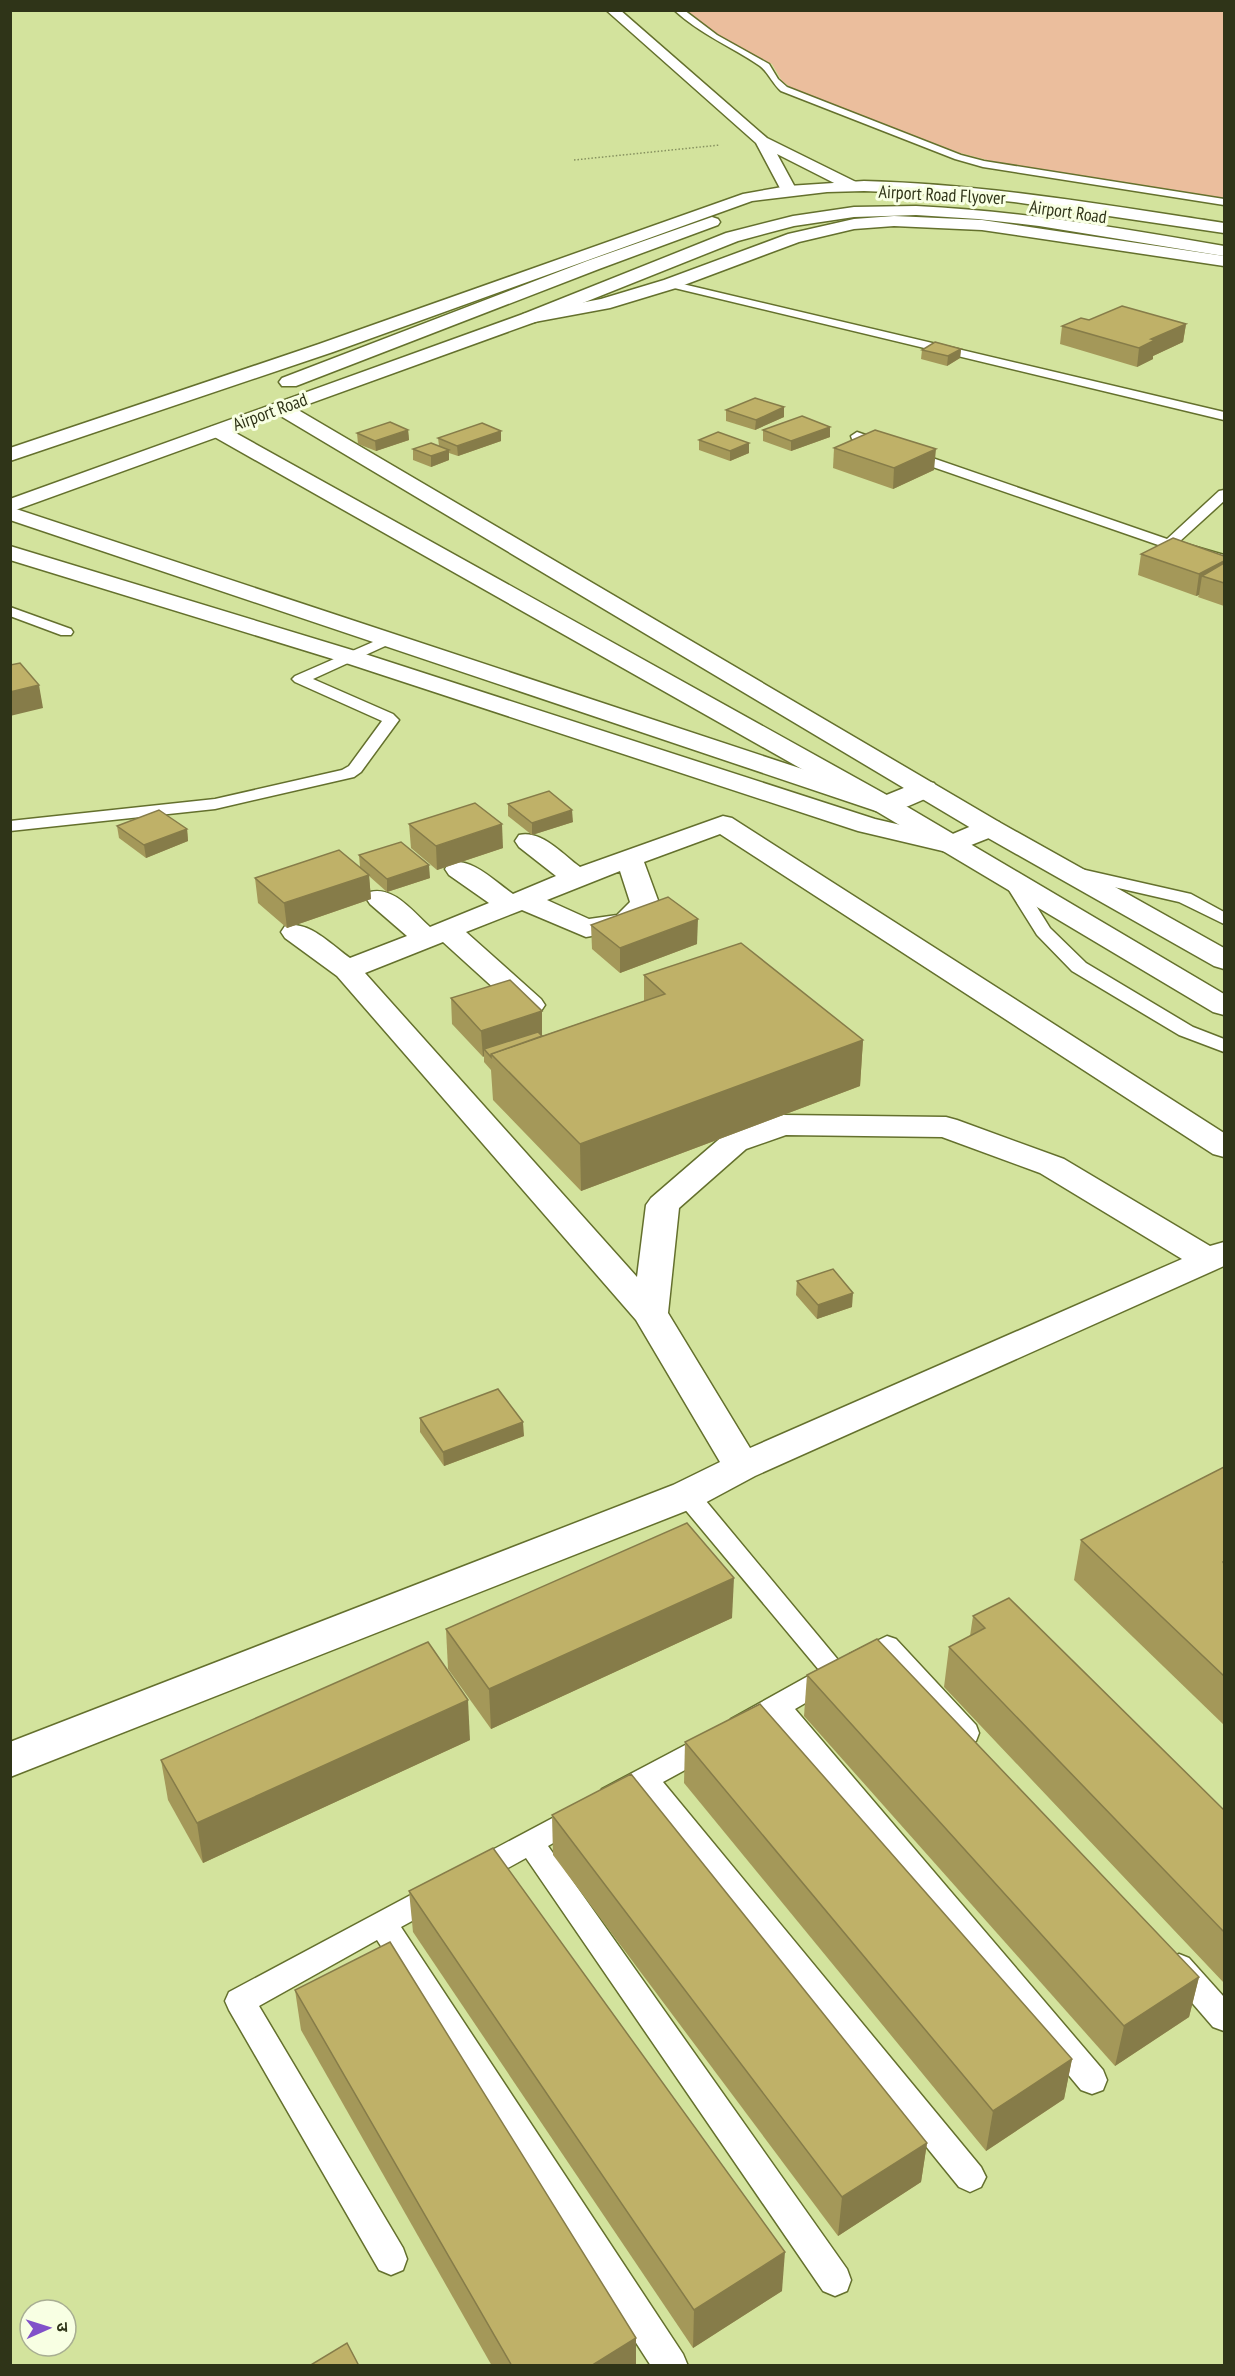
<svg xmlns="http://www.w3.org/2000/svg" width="1235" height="2376" font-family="'PT Sans Narrow','Noto Sans Devanagari',sans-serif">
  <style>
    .green { fill: #ebbe9d }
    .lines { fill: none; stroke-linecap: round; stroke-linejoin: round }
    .service-casing { stroke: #64702d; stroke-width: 3 }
    .minor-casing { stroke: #64702d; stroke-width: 3 }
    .tertiary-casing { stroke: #64702d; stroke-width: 3 }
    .primary-casing { stroke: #64702d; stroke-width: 3 }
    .path { stroke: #86915f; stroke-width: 1.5; stroke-dasharray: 1.5 2; stroke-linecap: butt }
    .service { fill: #fff; fill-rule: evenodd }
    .minor { fill: #fff; fill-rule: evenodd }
    .tertiary { fill: #fff; fill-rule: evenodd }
    .primary { fill: #fff; fill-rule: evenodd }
    .wall { fill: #a49859 }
    .shaded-wall { fill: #867c49 }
    .building { fill: #bfb168; stroke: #867c49; stroke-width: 1.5 }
    .labels { text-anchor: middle; stroke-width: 6; stroke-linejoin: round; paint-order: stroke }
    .far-street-label { font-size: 18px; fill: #2f3418; stroke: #f8ffe3 }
  </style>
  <rect width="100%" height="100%" fill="#d3e39d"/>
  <path class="green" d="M685,11h539v187l-233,-37 -31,-8 -167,-64 -11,-8 -10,-17 -53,-28z"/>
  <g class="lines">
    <g class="service-casing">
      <g id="service">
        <path d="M674,10h10l33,25 52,29 9,15 9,8 174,68 23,6 240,38v6l-241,-38 -28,-8 -174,-68c-8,-7 -13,-19 -21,-25 -28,-19 -60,-32 -86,-56z"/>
        <path d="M670,281l554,131v8l-558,-134 -2,-2z"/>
        <path d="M857,432l310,107 52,-48 5,-1v11l-45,41 45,13v8l-60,-16 -312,-108 -1,-3z"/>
        <path d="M10,607l61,22 2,3 -2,3h-10l-51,-19z"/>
        <path d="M389,635l7,4 -2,3 -81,37 80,35 6,6 -38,52 -7,5 -139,32 -205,22v-10l205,-22 127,-29 7,-4 33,-45 -87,-39 -3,-3 3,-3z"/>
        <path d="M1072,867l119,27 33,18v12l-45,-22 -113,-26 -3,-4 3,-4z"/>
        <path d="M1011,874l6,1 33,53 36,35 107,64 31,12v13l-45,-17 -107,-64 -35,-36 -35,-56 3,-4z"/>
        <path d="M687,1486l9,3 153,184 -4,7 -50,29 308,361 4,10 -4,10 -11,4 -11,-4 -307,-369 -33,16 -10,-4 -3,-7 3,-7 88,-49 -141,-169 -3,-6 3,-6z"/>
        <path d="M887,1636l9,3 80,86 3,8 -3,8 -10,3 -10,-3 -72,-81 -25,11 -9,-3 -4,-7 4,-7z"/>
        <path d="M708,1733l10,3 4,8 -4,8 -55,30 318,385 5,10 -5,10 -11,5 -11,-5 -318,-392 -29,13 -10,-3 -4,-8 4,-8z"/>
        <path d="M577,1805l10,3 4,8 -4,8 -39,22 299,423 4,11 -4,11 -12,5 -12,-5 -297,-433 -40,22 -10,4 -10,-4 -4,-8 4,-8z"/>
        <path d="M435,1882l10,3 4,9 -4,9 -44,24 282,427 5,12h-37l-274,-426 -118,66 144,242 4,11 -4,11 -12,5 -12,-5 -150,-260 -4,-9 4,-9z"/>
        <path d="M1179,1954l10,4 35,39v34l-11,-4 -44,-51 -5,-9 5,-9z"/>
      </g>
    </g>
    <g class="minor-casing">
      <g id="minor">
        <path d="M606,10h14l147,128 89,44 2,3 -2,3h-12l-67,-34 19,35 -2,3h-12l-26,-49z"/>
        <path d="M10,507l874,289 32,-13 9,-2 9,2 4,6 -4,6c-18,7 -39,20 -58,16l-866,-291z"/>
        <path d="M10,546l355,108 510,165 73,17 33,-14 9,-2 9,2 4,6 -4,6 -48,19 -93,-22 -509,-167 -339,-104z"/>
        <path d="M723,816l9,2 492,315v24l-11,-3 -493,-320 -76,28 15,41 -23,25 -50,9 -64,-27 -56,22 75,67 4,6 -4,6 -11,3 -11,-3 -76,-69 -78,31 272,304 9,-72 5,-7 73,-63 48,-17 11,-3 163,2 11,3 107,39 146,87 14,-4v24l-469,210 -54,29 -691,272v-35l663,-257 47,-23 -84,-142 -299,-344 -52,-38 -4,-6 4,-6c24,-6 46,19 65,32l57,-22 -37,-32 -4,-6 4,-6c24,-6 43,20 60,35l59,-24 -40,-28 -4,-6 4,-6c23,-6 45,18 64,31l43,-18 -37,-29 -4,-6 4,-6c23,-5 43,19 61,32zM620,871l10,31 -13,13 -28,4 -42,-19zM786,1135l156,2 98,36 142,86 -432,189 -82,-135 11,-105 67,-59z"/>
      </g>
    </g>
    <g class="tertiary-casing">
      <g id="tertiary">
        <path d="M864,181c121,3 241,24 360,42v10l-210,-31 -76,-8 -74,-3 -37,1 -75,9 -419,151 -323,109v-13l309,-104 424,-150 45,-8z"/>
        <path d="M894,216l88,4 242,36v10l-242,-36 -88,-4 -40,3 -55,13 -123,46 -66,20 -81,15 -6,-1 -3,-4 3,-4 78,-15 63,-19 124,-46 66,-15z"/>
        <path d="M281,402l7,2 711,418 225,126v21l-10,-3 -233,-132 -707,-422 -3,-4 3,-4z"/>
        <path d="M218,425l7,2 669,372 330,195v21l-11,-3 -337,-201 -665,-376 -3,-4 3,-4z"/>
      </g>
    </g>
    <g class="primary-casing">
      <g id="primary">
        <path d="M916,206c104,5 206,22 308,40v10l-185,-30 -61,-7 -62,-4 -62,2 -60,9 -56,15 -203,81 -525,190v-13l513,-185 203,-81 67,-17 61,-9z"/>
        <path d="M712,217l6,2 2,3 -2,3 -119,44 -303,117h-14l-3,-4 3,-4 305,-117z"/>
      </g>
    </g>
    <path class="path" d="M574,160l146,-15"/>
    <use href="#service" class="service"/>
    <use href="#minor" class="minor"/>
    <use href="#tertiary" class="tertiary"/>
    <use href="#primary" class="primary"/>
  </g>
  <g class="wall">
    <path d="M1089,320l97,4 -3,18 -30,14v3l-16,8 -77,-23 2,-18z"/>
    <path d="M961,349l-1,9 -13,8 -26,-7 1,-9z"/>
    <path d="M784,407v10l-29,13 -29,-9v-11z"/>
    <path d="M830,427v10l-39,14 -28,-10v-11z"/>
    <path d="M408,430l1,10 -33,11 -18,-7 -1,-11z"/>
    <path d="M501,431v10l-43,15 -9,-3v7l-18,7 -18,-7v-11l26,-3 -1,-8z"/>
    <path d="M699,440l50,3v10l-19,8 -31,-11z"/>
    <path d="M834,448l100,22 -41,19 -60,-21z"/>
    <path d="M1141,554l83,2v50l-26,-9 1,-2 -3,1 -58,-21z"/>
    <path d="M508,804l65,18 -41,13 -24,-19z"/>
    <path d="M409,824l94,24 -66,22 -26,-22z"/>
    <path d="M117,826l70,3 1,12 -42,17 -27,-20z"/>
    <path d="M359,855l71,23 -43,14 -18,-16 2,23 -84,29 -29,-25 -3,-25 105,-11z"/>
    <path d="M591,925l106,19 -77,29 -28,-24z"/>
    <path d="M644,975l219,65 -3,46 -279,105 -88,-91 -2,-30 -7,-8v-6l-1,1 -31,-33 -1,-26 91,38 102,-35z"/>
    <path d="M797,1281l55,26 -35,12 -21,-24z"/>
    <path d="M420,1418l104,18 -80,30 -24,-34z"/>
    <path d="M1224,1467v258l-150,-145 7,-40z"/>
    <path d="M973,1616l251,194v173l-280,-296 5,-40 21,-11z"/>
    <path d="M732,1618l-241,111 -43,-60 -2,-40z"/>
    <path d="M807,1675l392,302 -10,40 -74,49 -311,-350z"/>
    <path d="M470,1740l-267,123 -35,-63 -7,-40z"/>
    <path d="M685,1742l387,317 -8,40 -78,52 -302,-368z"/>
    <path d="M552,1815l375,328 -6,39 -83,54 -285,-381z"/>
    <path d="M409,1891l373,400 -89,57 -280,-416z"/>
    <path d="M295,1990l341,348v28h-144l-191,-336z"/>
  </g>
  <g class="shaded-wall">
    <path d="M1186,324l-3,18 -30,14v3l-16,8 2,-19 12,-9z"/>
    <path d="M961,349l-1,9 -13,8 1,-10z"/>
    <path d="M784,407v10l-29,13 1,-10z"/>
    <path d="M830,427v10l-39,14v-10z"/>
    <path d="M408,430l1,10 -33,11 -1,-10z"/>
    <path d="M501,431v10l-43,15 -1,-10z"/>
    <path d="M749,443v10l-19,8v-10z"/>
    <path d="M936,449l-2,21 -41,19 1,-21z"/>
    <path d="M449,450v10l-18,7v-11z"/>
    <path d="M1224,561v20l-22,-5 -3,19 -3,1 3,-22z"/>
    <path d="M39,685l4,23 -33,8v-24z"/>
    <path d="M572,810l1,12 -41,13v-12z"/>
    <path d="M502,824l1,24 -66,22 -1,-24z"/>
    <path d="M187,829l1,12 -42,17 -2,-13z"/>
    <path d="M429,865l1,13 -43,14v-13z"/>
    <path d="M369,875l2,24 -84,29 -3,-25z"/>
    <path d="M698,919l-1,25 -77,29v-25z"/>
    <path d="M542,1011v25l-58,13v7l-1,1 -2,-26z"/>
    <path d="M863,1040l-3,46 -279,105 -1,-47z"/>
    <path d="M853,1293l-1,14 -35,12 1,-14z"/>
    <path d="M523,1422l1,14 -80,30 -1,-14z"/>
    <path d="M734,1578l-2,40 -241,111 -2,-40z"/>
    <path d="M468,1700l2,40 -267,123 -6,-40z"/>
    <path d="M1199,1977l-10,40 -74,49 9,-40z"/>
    <path d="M1072,2059l-8,40 -78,52 7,-40z"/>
    <path d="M927,2143l-6,39 -83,54 4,-39z"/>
    <path d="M785,2252l-3,39 -89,57 1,-38z"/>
    <path d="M636,2338v28h-45z"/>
  </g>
  <g class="building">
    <path d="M1122,306l64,18 -35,15 4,1 -16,8 -77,-22 19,-8 8,2z"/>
    <path d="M935,342l26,7 -13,7 -26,-6z"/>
    <path d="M755,398l29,9 -28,13 -30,-10z"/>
    <path d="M802,416l28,11 -39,14 -28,-11z"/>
    <path d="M390,422l18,8 -33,11 -18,-8z"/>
    <path d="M482,423l19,8 -44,15 -19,-8z"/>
    <path d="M875,430l61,19 -42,19 -60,-20z"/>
    <path d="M718,432l31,11 -19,8 -31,-11z"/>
    <path d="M431,443l18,7 -18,6 -18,-7z"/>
    <path d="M1173,538l51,18v5l-25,13 -58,-20z"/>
    <path d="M1224,563v20l-22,-7z"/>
    <path d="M20,663l19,22 -29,7v-27z"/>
    <path d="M549,791l23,19 -40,13 -24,-19z"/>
    <path d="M475,803l27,21 -66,22 -27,-22z"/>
    <path d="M159,810l28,19 -43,16 -27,-19z"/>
    <path d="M401,842l28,23 -42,14 -28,-24z"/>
    <path d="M339,850l30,25 -85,28 -29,-25z"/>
    <path d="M668,897l30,22 -78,29 -29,-23z"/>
    <path d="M741,943l122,97 -283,104 -89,-90 174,-60 -21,-19z"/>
    <path d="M510,980l32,31 -61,20 -30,-33z"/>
    <path d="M538,1032l4,4 -51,18v3l-7,-8z"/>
    <path d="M833,1269l20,24 -35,12 -21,-24z"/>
    <path d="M498,1389l25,33 -80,30 -23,-34z"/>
    <path d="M1224,1467v94l-1,1 1,2v112l-143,-136z"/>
    <path d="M687,1523l47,55 -245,111 -43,-60z"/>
    <path d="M1009,1598l215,212v122l-275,-285 36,-19 -12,-12z"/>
    <path d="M877,1639l322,338 -75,49 -317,-351z"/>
    <path d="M428,1642l40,58 -271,123 -36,-63z"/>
    <path d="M760,1704l312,355 -79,52 -308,-369z"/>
    <path d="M631,1774l296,369 -85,54 -290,-382z"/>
    <path d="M493,1848l292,404 -91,58 -285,-419z"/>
    <path d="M390,1942l246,396 -45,28h-79l-217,-376z"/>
    <path d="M347,2343l12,23h-50z"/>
  </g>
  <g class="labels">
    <g class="far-street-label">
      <text transform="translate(942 195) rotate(3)" y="6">Airport Road Flyover</text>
      <text transform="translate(1068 212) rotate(8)" y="6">Airport Road</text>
      <text transform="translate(270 412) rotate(-20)" y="6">Airport Road</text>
    </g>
  </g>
  <rect width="1235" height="2376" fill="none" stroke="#2f3418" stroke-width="24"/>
  <g transform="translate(48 2328) rotate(87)"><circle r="28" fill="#f8ffe3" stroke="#a8ae92" stroke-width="1.5"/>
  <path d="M0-4.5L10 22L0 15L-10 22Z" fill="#8151c9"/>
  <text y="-9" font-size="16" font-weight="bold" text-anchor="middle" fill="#2f3418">उ</text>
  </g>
</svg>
